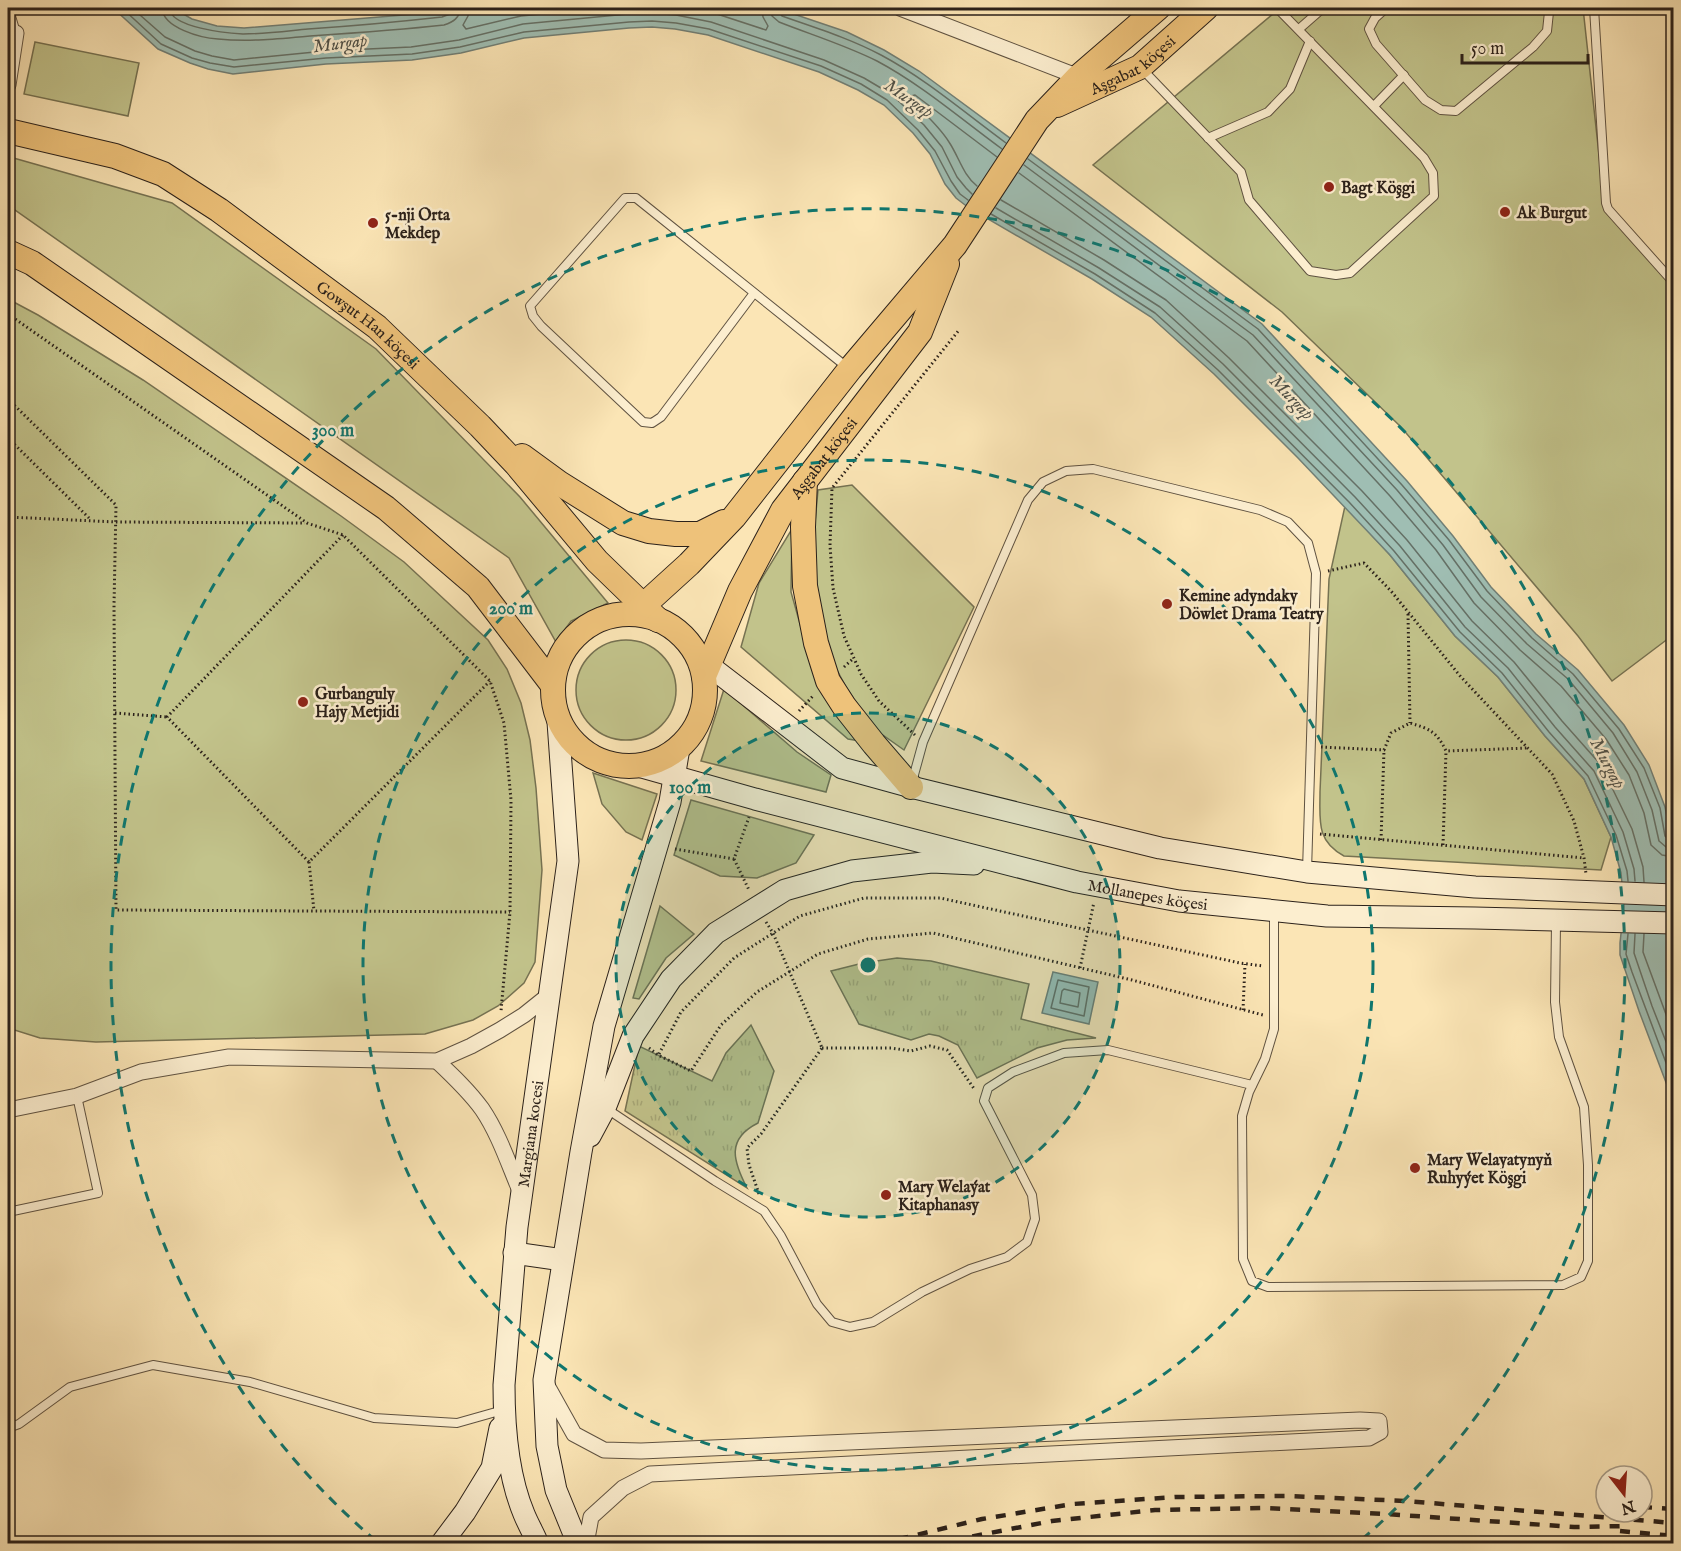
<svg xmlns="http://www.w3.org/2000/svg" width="1681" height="1551" font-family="'IM FELL English',serif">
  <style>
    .grass { fill: url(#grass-tufts); stroke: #767252; stroke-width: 1.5 }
    .park { fill: #c2c38b; stroke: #767252; stroke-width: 1.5 }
    .water { fill: #9fbeb3; stroke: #717f76; stroke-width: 1.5 }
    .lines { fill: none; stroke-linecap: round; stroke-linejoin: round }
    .shore { stroke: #657066; stroke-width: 1.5 }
    .lane-casing { stroke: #5f5241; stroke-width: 10 }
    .street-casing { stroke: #5f5241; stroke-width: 17 }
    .secondary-casing { stroke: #2b211a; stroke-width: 23 }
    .primary-casing { stroke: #2b211a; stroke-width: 26 }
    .path { stroke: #2b211a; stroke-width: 3; stroke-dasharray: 1.5 3; stroke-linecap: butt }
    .lane { stroke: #fceecf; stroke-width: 8 }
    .street { stroke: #fceecf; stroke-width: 15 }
    .secondary { stroke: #fceecf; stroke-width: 21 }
    .primary { stroke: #eec27a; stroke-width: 24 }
    .rail { stroke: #2b211a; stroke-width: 4.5; stroke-dasharray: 10 10; stroke-linecap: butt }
    .ring { fill: none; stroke: #0f766e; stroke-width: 3; stroke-dasharray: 10 8 }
    .poi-dot { fill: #8f2418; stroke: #fceecf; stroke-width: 2 }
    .labels { text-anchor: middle; stroke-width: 5; stroke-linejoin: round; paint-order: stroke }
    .street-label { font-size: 16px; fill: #2b211a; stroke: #fceecf }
    .poi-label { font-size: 16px; font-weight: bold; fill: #2b211a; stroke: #fceecf; text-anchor: start }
    .water-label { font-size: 18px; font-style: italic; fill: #4e5048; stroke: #fceecf }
    .centre { fill: #0f766e; stroke: #fceecf; stroke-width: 3 }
    .ring-label { font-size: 18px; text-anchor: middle; font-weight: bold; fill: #0f766e; stroke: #fceecf; stroke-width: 5; stroke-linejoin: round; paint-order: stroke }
  </style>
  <defs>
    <pattern id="grass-tufts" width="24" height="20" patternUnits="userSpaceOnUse" patternTransform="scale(1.5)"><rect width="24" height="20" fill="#c2c38b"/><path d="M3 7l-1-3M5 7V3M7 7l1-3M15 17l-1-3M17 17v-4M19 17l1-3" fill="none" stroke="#a7a777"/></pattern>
  </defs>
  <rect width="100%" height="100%" fill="#fbe5b5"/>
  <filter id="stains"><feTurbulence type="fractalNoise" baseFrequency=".00333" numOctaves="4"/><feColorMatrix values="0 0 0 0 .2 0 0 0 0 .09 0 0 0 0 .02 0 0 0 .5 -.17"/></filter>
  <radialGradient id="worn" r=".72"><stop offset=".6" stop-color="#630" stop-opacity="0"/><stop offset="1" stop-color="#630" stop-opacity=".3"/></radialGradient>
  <g class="grass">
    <path d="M897,958l34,3 98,23 -8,35 75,19 -29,2 -30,8 -60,30 -19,-33 -19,-9 -10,-2 -18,6 -52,-16 -28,-53 32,-8z"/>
    <path d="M751,1025l23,46 -16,52c-32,16 -25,38 -11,65l-122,-77 14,-65 73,35 14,-28z"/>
  </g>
  <g class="park">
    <path d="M1280,8h303l22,202 68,77v348l-61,46 -34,-45 -177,-209 -119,-115 -189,-147z"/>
    <path d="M35,42l104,21 -11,53 -104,-22z"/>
    <path d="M10,157l162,46 204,146 144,148 88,106 -37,18 -15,21 -47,-84 -501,-353v-41z"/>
    <path d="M8,299l30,16 105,65 198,136 63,46 84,78 19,29 14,34 9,37 6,48 6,82 -7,92 -11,21 -26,23 -25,14 -48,14 -329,8 -56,-4 -32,-10z"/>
    <path d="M852,485l122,122 -70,143 -31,-22 -27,-41 -27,-51 -8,-70 7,-76z"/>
    <path d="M1345,506l45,49 65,81 43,41 47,59 39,43 27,58 -10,33 -257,-14c-28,-15 -24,-35 -24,-64l9,-213z"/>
    <path d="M792,529l-1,63 21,75 54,75 -18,-3 -107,-92 18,-64z"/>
    <circle cx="626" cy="690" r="50"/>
    <path d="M724,689l73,63 34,23 -5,17 -125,-31z"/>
    <path d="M593,773l64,21 -15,46 -16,-8 -24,-28z"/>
    <path d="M691,800l123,35 -18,28 -39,15 -37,-2 -46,-21z"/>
    <path d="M660,906l34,28 -28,24 -27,41 -6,-1z"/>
  </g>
  <g class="water">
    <path d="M113,8h60l19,11 25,7 27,2 172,-14 25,-3 17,-3h318l71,24 37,18 35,21 343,253 145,157 46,55 38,51 45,47 42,36 46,55 25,40 16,42 8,39v255l-34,-90 -19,-56v-12l4,-37 -3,-33 -10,-36 -27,-58 -39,-43 -47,-59 -43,-41 -65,-81 -92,-97 -84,-84 -63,-57 -59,-38 -123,-71 -13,-10 -11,-14 -15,-30 -17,-21 -29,-28 -26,-15 -39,-18 -111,-37 -33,-6 -23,-2 -23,1 -105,10 -63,15 -49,7 -86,4 -93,10 -25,-5 -18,-6 -32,-14z"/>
    <path d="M1053,972l45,10 -9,42 -47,-11z"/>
  </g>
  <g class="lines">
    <g class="shore">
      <path d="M122,8l39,36 31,14 18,5 24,4 92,-9 86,-4 48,-7 64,-15 105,-10 23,-1 24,2 33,6 112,37 40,18 26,16 31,30 17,21 16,30 9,13 8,6"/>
      <path d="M132,8l33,29 30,14 17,5 22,4 91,-9 86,-4 48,-7 64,-16 105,-10 24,-1 24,2 35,7 113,38 40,18 27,16 33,31 18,22 15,30 9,11 6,6"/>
      <path d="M162,8c1,20 39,30 56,31 30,3 61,0 92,-3 45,-3 89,-6 134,-11 9,-3 16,-7 16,-17"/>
      <path d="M169,8c2,20 58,25 74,26 22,0 44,-3 65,-5 45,-3 89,-7 134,-12l8,-3 2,-6"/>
      <path d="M469,8l-1,8 -5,9 3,4 55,-13 83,-8"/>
      <path d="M684,8l30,5 52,17 2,-4 -5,-9 -1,-9"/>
      <path d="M771,8l1,8 7,6c33,13 66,23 98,39 45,24 84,58 125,88"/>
      <path d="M778,8l1,4 3,4c34,12 67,22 99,39 45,24 84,58 125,88"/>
      <path d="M1028,159l230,170 144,156 47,55 38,51 45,47 41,36 46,55 25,39 16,40 5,28 4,4h5"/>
      <path d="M1024,165l229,170 144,155 46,55 38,52 46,47 41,35 45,54 24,39 15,38 7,31 7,6 8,1"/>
      <path d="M1019,173l228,168 143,155 46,54 38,53 46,47 41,36 45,53 23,36 15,38 7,32 11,10 12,2"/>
      <path d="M977,186c-14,-11 -18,-29 -28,-44 -10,-16 -25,-29 -38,-42v-4l4,-1 82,62"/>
      <path d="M1001,200l103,60 62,40 63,58 133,133 45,49 65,81 42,41 48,59 39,44 31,64 11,38 1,15"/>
      <path d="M996,208l103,60 61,39 63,57 132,133 45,49 65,81 43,41 47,59 39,44 29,61 11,37 1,12"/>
      <path d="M991,214l104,60 60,39 63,57 131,132 45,49 66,81 42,41 47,59 39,44 28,59 11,36 1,10"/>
      <path d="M1628,934l-2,20 6,18 42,112"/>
      <path d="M1635,934l-1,19 18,53 22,56"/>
      <path d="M1644,934l-1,18 31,84"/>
      <path d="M1058,980l31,7 -5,29 -33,-8z"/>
      <path d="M1064,989l16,4 -2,14 -18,-4 2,-12z"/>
    </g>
    <g class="lane-casing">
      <g id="lane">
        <path d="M1386,8l-11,10 -6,11 7,15 49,56 16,10 15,1 77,-64 14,-16 2,-19 -3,-4"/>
        <path d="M1594,8l12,195 2,6 66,74"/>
        <path d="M8,9l2,4 6,20"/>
        <path d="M1299,29l24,-21"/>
        <path d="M1142,69l99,103 8,28 61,71 26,4 14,-2 84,-77 -1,-23 -9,-15 -147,-150"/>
        <path d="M1374,106l30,-31"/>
        <path d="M1208,138l60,-26 22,-23 20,-48"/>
        <path d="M754,293l-93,124 -9,6 -9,-1 -102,-96 -8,-10 -3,-10 95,-108h11l212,170"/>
        <path d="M912,782l11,-40 105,-242 15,-18 23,-11 27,-2 167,41 28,12 20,21 8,30 -9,298"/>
        <path d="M1274,912v117l-9,30 -16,33 -7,24 1,143 9,22 16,6 295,-2 18,-8 7,-16v-96l-4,-58 -25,-70 -4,-35 1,-79"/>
        <path d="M607,1109l108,72 49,30 17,25 36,68 15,18 18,5 23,-5 49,-30 48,-23 37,-12 20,-15 8,-23 -3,-24 -48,-94 4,-13 25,-16 51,-19 44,-3 144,35"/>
        <path d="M8,1212l90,-19 -21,-97"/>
        <path d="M8,1428l11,-4 51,-37 83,-22 97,17 124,36 83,5 46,-13"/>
      </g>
    </g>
    <g class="street-casing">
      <g id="street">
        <path d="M900,8l184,71"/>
        <path d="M8,31l8,2 -8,52"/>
        <path d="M437,1061c16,15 32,30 45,48 17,25 27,56 39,84"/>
        <path d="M8,1110l69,-14 64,-24 88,-15 208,4 34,-15 29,-16 24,-15 25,-20"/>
        <path d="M545,1382l29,52 30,16 37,1 719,-31 19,1 1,11 -11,6 -719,36 -27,14 -32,29 -5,27"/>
      </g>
    </g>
    <g class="secondary-casing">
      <g id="secondary">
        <path d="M698,657l144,111 69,19 249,61 147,24 168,15 199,8"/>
        <path id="s1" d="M638,766l117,33 322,83 102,19 148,15 148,2 199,5"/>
        <path d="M590,1136l15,-28 28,-72 38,-57 45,-46 69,-43 67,-19 80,-9 42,2"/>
        <path d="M514,1253l49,7"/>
        <path d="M441,1544l24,-32 27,-44 8,-40"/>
        <path id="s2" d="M538,1544c-4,-10 -10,-20 -14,-30 -16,-38 -20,-88 -20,-129l13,-158 51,-366 -10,-139"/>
        <path d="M578,1544l-22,-54 -9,-44 -3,-66 37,-228 23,-126 66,-224 9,-54"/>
      </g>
    </g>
    <g class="primary-casing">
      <g id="primary">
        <path id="s3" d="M1057,105l83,-38 66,-59"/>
        <path id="s4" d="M8,131l107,25 48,18 56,36 158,117 103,99 36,38 81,97 61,59"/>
        <path d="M8,252l24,11 354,245 92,79 74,97"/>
        <path d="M522,456l37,27 64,40 26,8 27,3h24l24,-12"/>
        <path d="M805,481l-2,46 2,59 11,57 12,38 16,25 30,38 37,43"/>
        <circle cx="629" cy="690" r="76"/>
        <path d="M634,614l55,-50 45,-47 116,-148 105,-124 82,-125 41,-43 80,-69"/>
        <path id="s5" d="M704,676l36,-85 43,-81 137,-178 27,-68"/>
      </g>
    </g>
    <g class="path">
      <path d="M8,314l299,209 36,12 147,146 14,42 7,77 -1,112 -9,99"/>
      <path d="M8,399l108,106 -2,100 2,305 394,2"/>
      <path d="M8,438l81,80"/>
      <path d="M8,517l108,5 189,1"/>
      <path d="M343,535l-176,182 142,145 181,-181"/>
      <path d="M1328,571l36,-8 27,28 70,86 91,97 22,47 10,37 2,16"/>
      <path d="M1408,614l2,109"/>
      <path d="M844,667l10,-9"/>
      <path d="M799,711l14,-15"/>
      <path d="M115,713l52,4"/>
      <path d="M915,735l-36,-34 -18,-27 -17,-38 -11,-48 -3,-43 2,-57 127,-158"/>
      <path d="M1321,747l63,3 7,-17 19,-10c20,6 27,9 36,28l82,-3"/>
      <path d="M1320,834l264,24"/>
      <path d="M1381,840l3,-90"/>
      <path d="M1443,845l3,-94"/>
      <path d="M675,849l59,10 15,-42"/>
      <path d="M734,859l15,31"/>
      <path d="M309,862l5,49"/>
      <path d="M766,922l7,11 49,115"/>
      <path d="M1080,968l14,-66"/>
      <path d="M1243,1010l2,-46"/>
      <path d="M649,1048l9,7 33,16 30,-46 36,-33 61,-38 50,-15 65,-6 199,47 131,35"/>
      <path d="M822,1048h69l20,3 19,-5 17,4 28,40"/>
      <path d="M659,1054l22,-42 53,-54 66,-42 64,-18h76l300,65 23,3"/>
      <path d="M759,1194l-10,-29 -2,-17 14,-14 61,-86"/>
    </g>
    <use href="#lane" class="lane"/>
    <use href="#street" class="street"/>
    <use href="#secondary" class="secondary"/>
    <use href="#primary" class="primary"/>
    <g class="rail">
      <path d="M1642,1507l32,2"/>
      <path d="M1620,1531l54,5"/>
      <path d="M879,1544l103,-25 91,-15 102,-7 111,-1 120,5 268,22"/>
      <path d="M933,1544l119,-23 103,-11 110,-2 121,6 188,13 55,-1"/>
    </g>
  </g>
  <circle cx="868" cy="965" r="252" fill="#0f766e" fill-opacity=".12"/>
  <g class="ring">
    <circle cx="868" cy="965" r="252"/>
    <circle cx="868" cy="965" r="505"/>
    <path d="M376 1541A757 757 0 1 1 1360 1541"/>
  </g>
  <g class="poi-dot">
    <circle cx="1329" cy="187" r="6"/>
    <circle cx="1505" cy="212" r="6"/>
    <circle cx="373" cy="223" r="6"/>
    <circle cx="1167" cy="604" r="6"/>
    <circle cx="303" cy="702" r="6"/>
    <circle cx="1415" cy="1168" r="6"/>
    <circle cx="886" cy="1195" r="6"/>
  </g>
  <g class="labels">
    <g class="street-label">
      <text dy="6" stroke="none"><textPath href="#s3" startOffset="86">Aşgabat köçesi</textPath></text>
      <text dy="6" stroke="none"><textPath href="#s4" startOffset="416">Gowşut Han köçesi</textPath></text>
      <text dy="6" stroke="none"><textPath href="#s5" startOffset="250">Aşgabat köçesi</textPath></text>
      <text dy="6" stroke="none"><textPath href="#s1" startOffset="526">Mollanepes köçesi</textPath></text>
      <text dy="6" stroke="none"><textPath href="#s2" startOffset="417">Margiana kocesi</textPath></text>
    </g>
    <g class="poi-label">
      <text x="1341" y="193">Bagt Köşgi</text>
      <text x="1517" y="218">Ak Burgut</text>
      <text x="385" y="220">5-nji Orta<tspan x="385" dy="18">Mekdep</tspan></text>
      <text x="1179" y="601">Kemine adyndaky<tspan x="1179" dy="18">Döwlet Drama Teatry</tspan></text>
      <text x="315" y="699">Gurbanguly<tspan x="315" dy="18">Hajy Metjidi</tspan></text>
      <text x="1427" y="1165">Mary Welayatynyň<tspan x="1427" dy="18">Ruhyýet Köşgi</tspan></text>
      <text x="898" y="1192">Mary Welaýat<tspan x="898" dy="18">Kitaphanasy</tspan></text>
    </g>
    <g class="water-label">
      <text transform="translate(340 43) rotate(-7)" y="6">Murgap</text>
      <text transform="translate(909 98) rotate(34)" y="6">Murgap</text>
      <text transform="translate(1292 397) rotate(46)" y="6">Murgap</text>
      <text transform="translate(1608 763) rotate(62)" y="6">Murgap</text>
    </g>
  </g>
  <circle cx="868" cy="965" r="9" class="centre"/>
  <g class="ring-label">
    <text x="333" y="436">300 m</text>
    <text x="511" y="614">200 m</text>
    <text x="690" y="793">100 m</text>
  </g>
  <rect width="1681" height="1551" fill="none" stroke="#fbe5b5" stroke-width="30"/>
  <rect x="9" y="9" width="1663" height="1533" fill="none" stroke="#2b211a" stroke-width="3"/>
  <rect x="15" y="15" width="1651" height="1521" fill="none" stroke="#2b211a" stroke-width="1.5"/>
  <g transform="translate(1624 1494) rotate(163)"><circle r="28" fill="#fceecf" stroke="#a89c87" stroke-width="1.5"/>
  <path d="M0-4.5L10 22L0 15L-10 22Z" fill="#8f2418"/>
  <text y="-9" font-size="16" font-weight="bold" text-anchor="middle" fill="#2b211a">N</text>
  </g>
  <path d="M1462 54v9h126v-9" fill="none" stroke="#2b211a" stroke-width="3"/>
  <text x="1471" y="54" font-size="18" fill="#2b211a" stroke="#fceecf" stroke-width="4.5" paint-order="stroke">50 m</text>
  <rect width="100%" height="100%" filter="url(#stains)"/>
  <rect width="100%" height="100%" fill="url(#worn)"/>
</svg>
